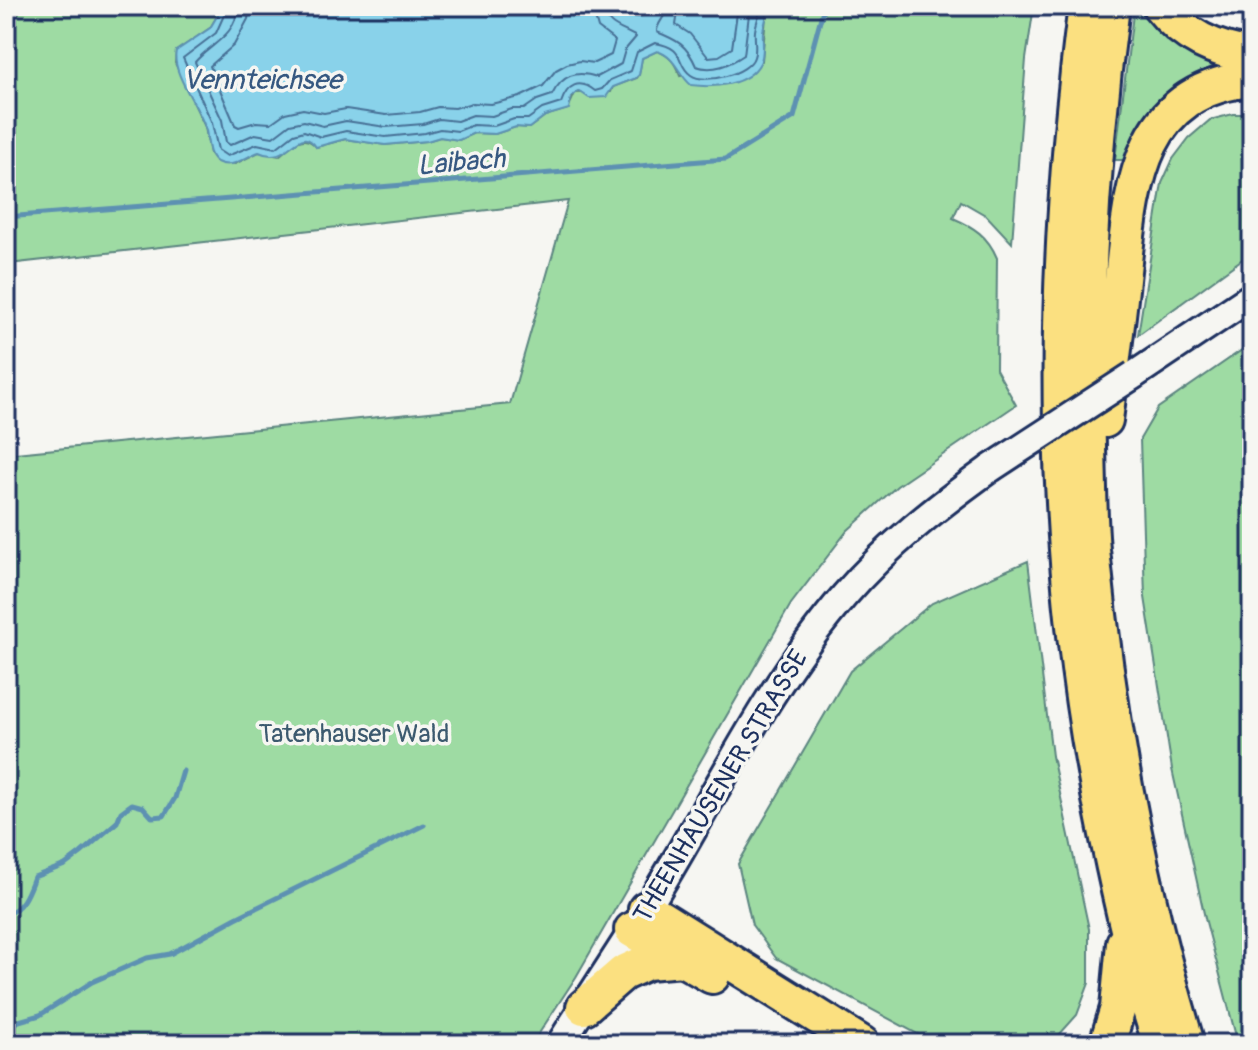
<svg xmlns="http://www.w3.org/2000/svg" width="1258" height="1050" font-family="Pangolin,sans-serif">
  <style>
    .green { fill: #9edba3; stroke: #5c8580; stroke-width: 2 }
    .water { fill: #89d2ea; stroke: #5d91b2; stroke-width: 2 }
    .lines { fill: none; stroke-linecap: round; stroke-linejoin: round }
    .shore { stroke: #477096; stroke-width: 2 }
    .stream { stroke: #5d91b2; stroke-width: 5 }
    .secondary-casing { stroke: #1b2f5e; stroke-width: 32 }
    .motorway-casing { stroke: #1b2f5e; stroke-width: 40 }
    .secondary { stroke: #f6f6f2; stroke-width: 26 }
    .motorway { stroke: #fbe080; stroke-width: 34 }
    .secondary-bridge-casing { stroke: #1b2f5e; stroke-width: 32; stroke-linecap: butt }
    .secondary-bridge { stroke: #f6f6f2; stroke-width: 26 }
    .labels { text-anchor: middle; stroke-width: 7; stroke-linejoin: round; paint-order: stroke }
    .park-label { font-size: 26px; fill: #3c5a6f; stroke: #f6f6f2 }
    .street-label { font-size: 26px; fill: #1b2f5e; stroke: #f6f6f2 }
    .water-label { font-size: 28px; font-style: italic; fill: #365881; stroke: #f6f6f2 }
  </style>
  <rect width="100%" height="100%" fill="#f6f6f2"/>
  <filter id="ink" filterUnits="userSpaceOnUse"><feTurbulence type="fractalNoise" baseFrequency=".0125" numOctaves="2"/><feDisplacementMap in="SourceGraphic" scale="16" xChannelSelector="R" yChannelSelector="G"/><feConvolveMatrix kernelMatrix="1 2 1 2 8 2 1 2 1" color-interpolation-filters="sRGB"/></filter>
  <g filter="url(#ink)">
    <g class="green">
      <path d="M6,6h217l-13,22 -34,23 -1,12 30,64 5,27 6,7 19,3 24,-12 20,4c12,-10 25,-25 37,-9l30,-8 39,6 42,-4 13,-4 19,3 15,-7 21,1 21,-7 13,1 16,-12 23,-7 7,-16 36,-1 2,-5 24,-9 2,-3 3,-17 15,-7c14,5 18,12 23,25l82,-15 5,-55h267l-8,53 -14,184 -25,-27 -26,-15 -8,17c21,9 35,18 44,40l-1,111 20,36 -119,81 -50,45 -56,73 -215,373 -44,67h-526v-590l504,-50 58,-203 -559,63 -3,117z"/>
      <path d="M1134,6h10l108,61 -120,77 -8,16h-9z"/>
      <path d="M1233,114h19v138l-114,83 24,-152 11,-24 16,-21 21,-18z"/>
      <path d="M1252,343v701h-14l-33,-126 -33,-149 -27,-172 -5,-158 18,-31z"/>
      <path d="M1028,561l24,195 37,173v54l-12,32 -26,29h-115l-160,-86 -24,-33 -14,-61 112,-193 82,-68z"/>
    </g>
    <path class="water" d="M223,6h398l1,5 16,6 6,-2 8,-9h115c1,9 -2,16 -4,25 -1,10 2,23 -3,32 -12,23 -47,25 -69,22 -14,-12 -15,-28 -34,-34l-15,7 -3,17 -3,3 -23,9 -7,10 -17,1 -10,-7 -8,6 -2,12 -24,7 -16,12 -13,-1 -21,7 -21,-1 -15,7 -19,-3 -13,4 -42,4 -40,-6 -29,8c-18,-26 -26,20 -57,5 -13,4 -27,18 -42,10 -11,-7 -8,-24 -12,-35 -7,-22 -34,-54 -29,-76l34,-23z"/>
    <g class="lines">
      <g class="shore">
        <path d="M228,6l-12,27 -33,25 29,65 6,27 9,6 30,-12 19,4 18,-14 10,-3 17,6 25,-6 39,6 40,-4 15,-4 18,2 15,-6 21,1 20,-7h14l14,-10 19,-6c6,-18 18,-25 34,-12l7,-2 8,-9 21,-9 6,-19 18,-9c32,5 20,21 36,32 14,10 58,-1 63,-18 3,-8 0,-18 1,-26 1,-8 5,-16 5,-25"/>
        <path d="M238,6c-2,31 -27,37 -43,56l27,58 4,22 4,3 25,-11 18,3 17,-13 14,-3 19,5 23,-5 40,6 37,-3 16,-5 18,2 16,-6 19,1 20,-7h12l13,-9 15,-5c10,-20 24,-25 45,-18l24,-13 4,-14 11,-13c-14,-9 -31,-10 -32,-31"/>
        <path d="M250,6l-2,13 -14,26 -24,21 25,59 4,2 17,-5 15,1 14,-10 18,-4 21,4 22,-4 40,6 34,-3 18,-5 17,1 17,-5 19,1 29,-7 23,-11 13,-16 11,-6 13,-3 14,2 17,-8 4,-14 -17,-13 -6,-22"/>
        <path d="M667,6c0,11 -11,17 -10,26 20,8 30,13 39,34 17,6 33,-1 48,-11l6,-49"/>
        <path d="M679,6l-3,19 14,9 18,23 11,-1 13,-8 6,-42"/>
      </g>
      <g class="stream">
        <path d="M6,217l720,-58 68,-42 30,-111"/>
        <path d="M6,914c17,-5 22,-22 28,-37l31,-12 16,-12 36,-31 4,-10 11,-8 11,3 9,10 12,-1 11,-18 8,-27"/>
        <path d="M6,1030l13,-9 21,-6 52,-33 55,-24 23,-4 66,-36 188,-93"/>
      </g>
      <g class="secondary-casing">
        <g id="secondary">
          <path d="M1134,375l118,-79"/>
          <path d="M560,1044c28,-45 57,-88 85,-133 66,-105 118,-221 200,-316 43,-50 93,-89 146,-127"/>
        </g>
      </g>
      <g class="motorway-casing">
        <g id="motorway">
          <path d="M1086,6c-37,281 -37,554 22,833 14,69 30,138 53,205"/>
          <path d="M1112,6c-20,147 -29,293 -24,441 1,35 1,69 4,103 16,167 47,334 95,494"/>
          <path d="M1160,6c24,31 55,44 92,50"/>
          <path d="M1105,420c6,-47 12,-93 17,-140 10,-91 15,-191 130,-201"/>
          <path d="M646,909l216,135"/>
          <path d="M632,930l80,46"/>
          <path d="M584,1007l39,-34 24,-11 36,-3"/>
          <path d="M1107,1044l11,-36 6,-65"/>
        </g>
      </g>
      <use href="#secondary" class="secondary"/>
      <use href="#motorway" class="motorway"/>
      <g class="secondary-bridge-casing">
        <path id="secondary-bridge" d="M991,468l143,-93"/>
      </g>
      <use href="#secondary-bridge" class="secondary-bridge"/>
    </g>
  </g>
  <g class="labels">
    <g class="park-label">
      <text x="354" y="742">Tatenhauser Wald</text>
    </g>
    <g class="street-label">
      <text transform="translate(720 786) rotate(-59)" y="9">THEENHAUSENER STRASSE</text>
    </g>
    <g class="water-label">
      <text x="262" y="89">Vennteichsee</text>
      <text transform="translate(461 161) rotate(-5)" y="10">Laibach</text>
    </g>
  </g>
  <rect width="1258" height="1050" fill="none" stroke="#f6f6f2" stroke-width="32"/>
  <rect x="16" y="16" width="1226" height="1018" fill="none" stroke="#1b2f5e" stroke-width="3" filter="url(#ink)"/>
</svg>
